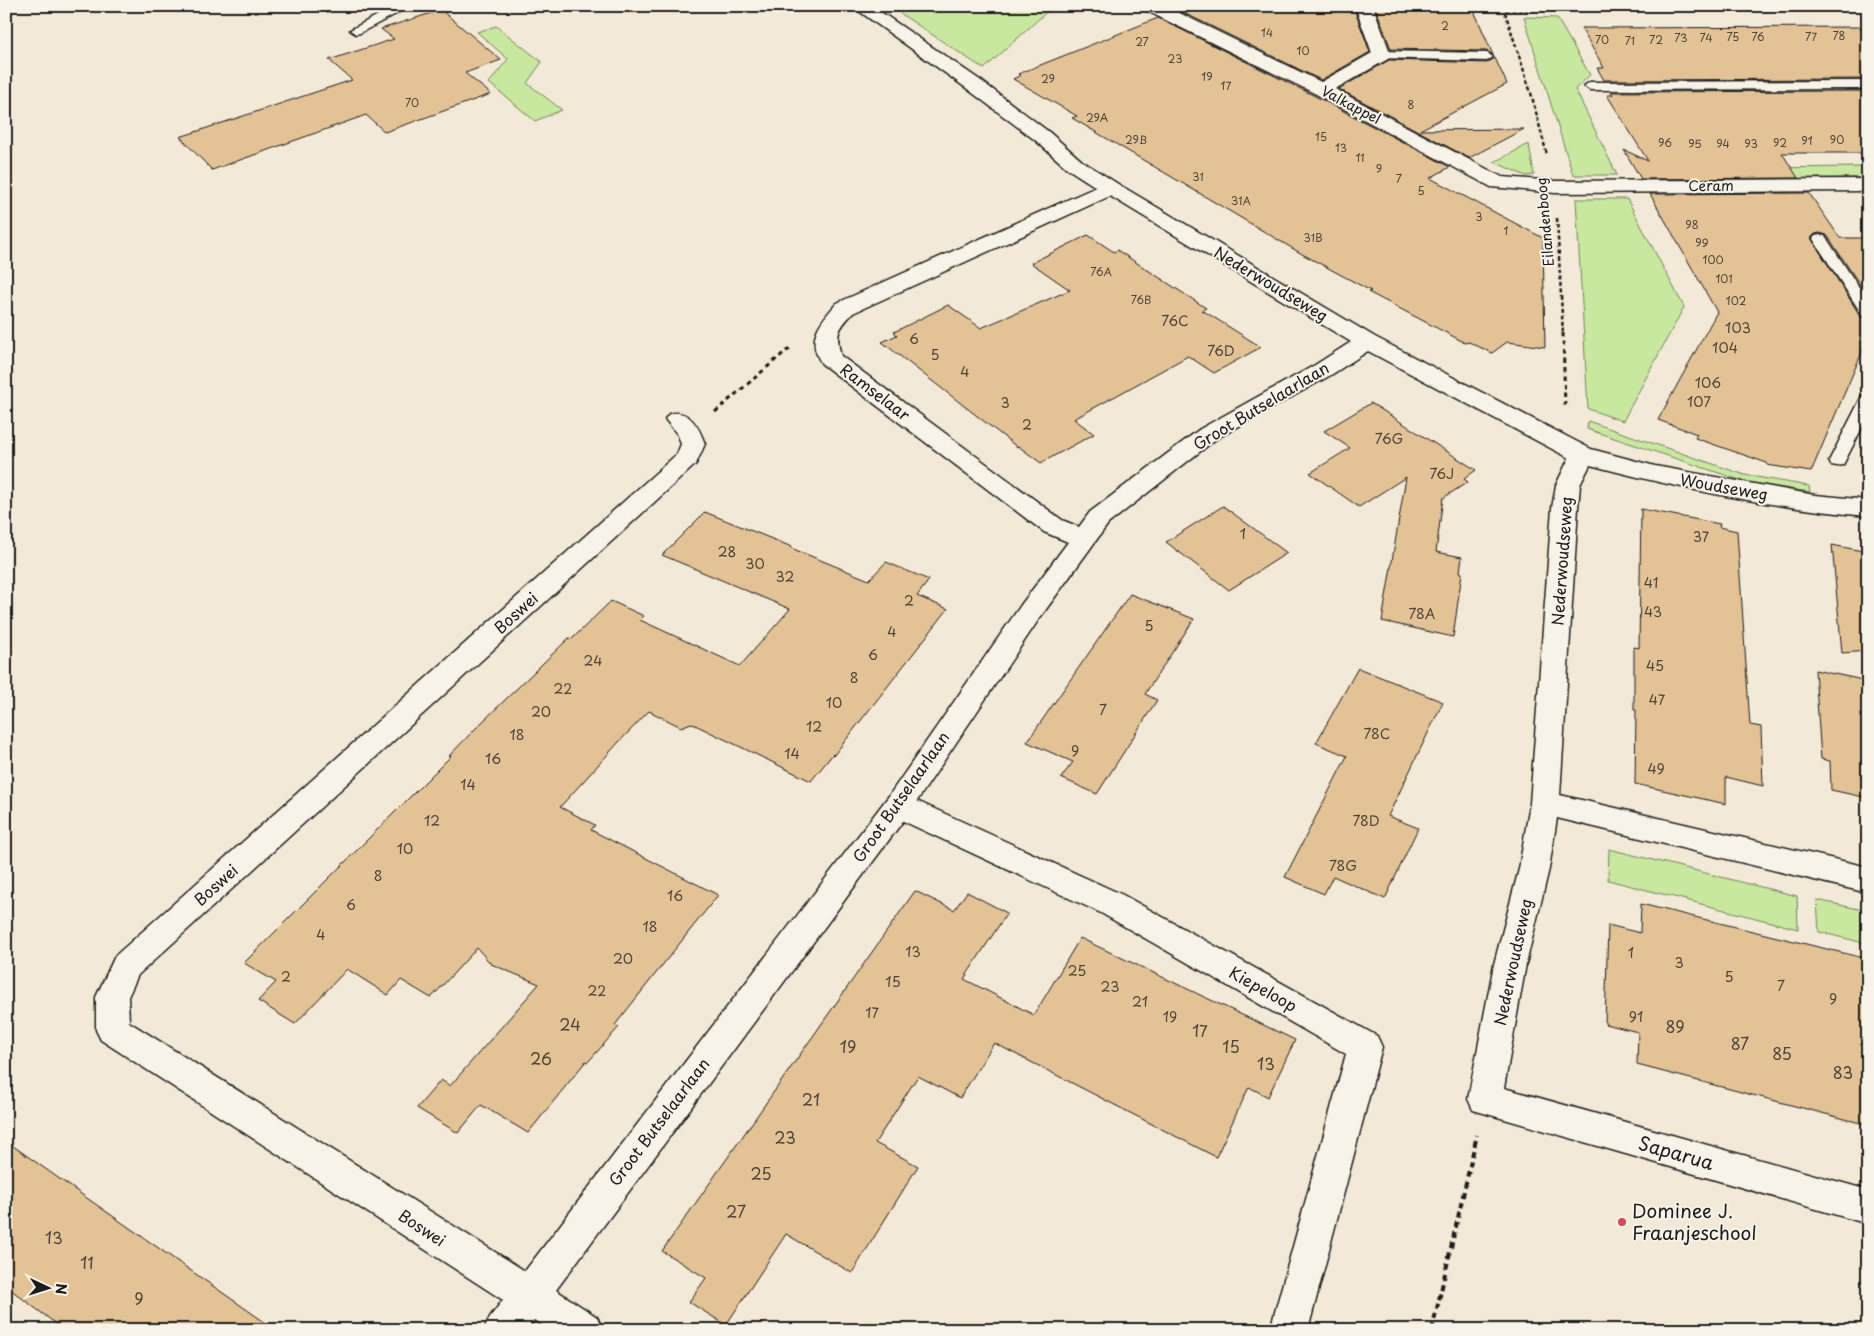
<svg xmlns="http://www.w3.org/2000/svg" width="1874" height="1336" font-family="'Playpen Sans',sans-serif">
  <style>
    .green { fill: #c8e79f; stroke: #72825e }
    .building { fill: #e3c295; stroke: #1c1c1c }
    .lines { fill: none; stroke-linecap: round; stroke-linejoin: round }
    .lane-casing { stroke: #1c1c1c; stroke-width: 3 }
    .street-casing { stroke: #1c1c1c; stroke-width: 3 }
    .path-far2 { stroke: #1c1c1c; stroke-width: 2.5; stroke-dasharray: 4 2.5; stroke-linecap: butt }
    .path-far1 { stroke: #1c1c1c; stroke-width: 3; stroke-dasharray: 4.5 4; stroke-linecap: butt }
    .path { stroke: #1c1c1c; stroke-width: 4; stroke-dasharray: 6 4.5; stroke-linecap: butt }
    .lane { fill: #f7f3e8; fill-rule: evenodd }
    .street { fill: #f7f3e8; fill-rule: evenodd }
    .poi-dot { fill: #d1495b; stroke: #f7f3e8; stroke-width: 2 }
    .labels { text-anchor: middle; stroke-width: 4; stroke-linejoin: round; paint-order: stroke }
    .far-number-label { font-size: 11px; fill: #4e463a }
    .far-street-label { font-size: 14px; fill: #1c1c1c; stroke: #f7f3e8 }
    .number-label { font-size: 14px; fill: #4e463a }
    .street-label { font-size: 16px; fill: #1c1c1c; stroke: #f7f3e8 }
    .near-number-label { font-size: 16px; fill: #4e463a }
    .near-street-label { font-size: 19px; fill: #1c1c1c; stroke: #f7f3e8 }
    .near-poi-label { font-size: 19px; fill: #1c1c1c; stroke: #f7f3e8; text-anchor: start }
  </style>
  <rect width="100%" height="100%" fill="#f3e9d7"/>
  <filter id="ink" filterUnits="userSpaceOnUse"><feTurbulence type="fractalNoise" baseFrequency=".02" numOctaves="2"/><feDisplacementMap in="SourceGraphic" scale="10" xChannelSelector="R" yChannelSelector="G"/><feConvolveMatrix kernelMatrix="1 2 1 2 8 2 1 2 1" color-interpolation-filters="sRGB"/></filter>
  <g filter="url(#ink)">
    <g class="green">
      <path d="M889,6h164l-69,63z"/>
      <path d="M1524,17l33,1 33,57 -15,14 42,86h-44z"/>
      <path d="M496,26l46,36 -15,21 35,27 -27,11 -46,-38 19,-24 -31,-27z"/>
      <path d="M1529,144l5,31 -8,1 -32,-14z"/>
      <path d="M1866,167l2,11 -227,1 -5,-10z"/>
      <path d="M1576,199h51l57,108 -61,114 -35,-12z"/>
      <path d="M1588,421l157,54 64,11 1,6 -64,-10 -159,-53z"/>
      <path d="M1609,849l188,47 1,33 -190,-49z"/>
      <path d="M1817,900l51,11v33l-49,-12z"/>
    </g>
    <g class="building">
      <path d="M1188,6h165l17,46 -49,28 -143,-70z"/>
      <path d="M1375,6h97l21,49 -6,-4 -96,-2z"/>
      <path d="M441,10l60,50 -36,13 26,21 -106,38 -19,-17 -154,55 -32,-33 172,-57 -23,-20 65,-21 -13,-10z"/>
      <path d="M1158,18l155,77 137,72 -20,11 113,60 2,109 -38,-5 -15,11 -23,-11 -4,1 -7,-4 -90,-47 3,-1 -69,-37 -230,-136 5,-2 -64,-37 8,-4 -3,-1z"/>
      <path d="M1868,27v52l-264,1 -7,-12h7l-23,-40z"/>
      <path d="M1495,58l12,26 -87,46 104,-1 -55,29 -130,-69 50,-29 98,3z"/>
      <path d="M1868,91v62h-86l16,25 -157,1 -17,-29 24,11 -41,-66h6l-2,-3z"/>
      <path d="M1809,193l31,45h28v59l-41,-62 -7,-2 -5,1 -4,4 50,79 7,2v19l-57,134 -44,-7v-2l-72,-25 2,-4 -39,-14 59,-108 -67,-118z"/>
      <path d="M1088,235l26,17 3,-2 89,58 -4,2 59,37 -47,26 -26,-17 -114,63 20,15 -53,29 -23,-17 -1,1 -135,-105 15,-7 -3,-3 54,-27 33,23 89,-38 -39,-27z"/>
      <path d="M1371,403l105,67 -12,9 4,3 -25,16 -7,54 26,5 -2,15 2,1 -9,64 -71,-16 24,-144 -47,30 -49,-34 40,-25 -26,-17z"/>
      <path d="M1223,506l64,47 -58,37 -63,-48z"/>
      <path d="M1641,509l79,15 -1,3 18,4 13,194 11,2 2,59 -37,-9v27l-91,-20 1,-74h-2v-63l5,1z"/>
      <path d="M705,512l87,35 -1,1 78,32 17,-18 43,18 -12,16 31,13 -114,146 -1,-1 -22,27 -120,-58 -10,4 -32,-16 -31,32 -58,64 35,18 -4,5 127,65 -103,130 4,2 -31,35 -2,-1 -58,72 -47,-28 -23,28 -41,-25 24,-28 9,6 89,-102 -48,-20 -14,-16 -46,50 -30,-18 -13,15 -41,-26 -52,55 -37,-23 18,-19 -32,-19 207,-207h-2l26,-27 94,-91 3,1 39,-38 33,15 -4,4 100,46 50,-57 -128,-54z"/>
      <path d="M1832,545l36,7v99l-26,2z"/>
      <path d="M1130,594l64,25 -49,75 12,6 -60,94 -36,-16 12,-16 -46,-20z"/>
      <path d="M1358,668l85,34 -55,114 30,12 -33,71 -52,-23 -9,18 -39,-17 62,-121 -31,-13z"/>
      <path d="M1815,670l53,11v117l-37,-8 -1,-29 -9,-2z"/>
      <path d="M915,891l39,19 13,-18 40,21 -43,66 70,36 46,-77 215,102 -27,57 -19,-10 -33,70 -222,-114 -34,55 -42,-22 -43,67 43,23 -66,107 -66,-39 -60,91 -37,-23 17,-24 -44,-27z"/>
      <path d="M1641,904l227,55v166l-231,-60 1,-33 -33,-8 3,-99 32,8z"/>
      <path d="M6,1141l65,46 205,143h-212l-58,-44z"/>
    </g>
    <g class="lines">
      <g class="lane-casing">
        <g id="lane">
          <path d="M395,6h16l-51,27 -4,1 -6,-4z"/>
          <path d="M1382,51l105,2 6,4 -6,4 -109,-3 -2,-3 2,-3z"/>
          <path d="M1868,81v8l-278,1 -6,-4 6,-4z"/>
          <path d="M1820,235l5,1 43,65v16l-5,-1 -50,-77 2,-3z"/>
          <path d="M1868,395v21l-23,45 -2,4 -6,1 -6,-1 -2,-4 31,-61 2,-4z"/>
        </g>
      </g>
      <g class="street-casing">
        <g id="street">
          <path d="M852,6h20l108,74 69,52 33,29 36,23 257,153 216,112 64,17 160,29 53,5v16c-94,-8 -187,-27 -278,-51l-10,20 -2,23 -18,287 308,72v26l-311,-75 -8,51 -23,95 -22,124 364,102v34l-395,-114 -5,-11 26,-135 25,-95 11,-66 22,-295 4,-23 13,-27 -201,-107 -37,24 -115,64 -108,85 -69,95 -122,182 206,94 254,141 5,11 -74,283h-38l76,-276 -245,-141 -198,-92 -347,469 41,27 6,13h-53l-16,-10 -8,10h-42l6,-13 13,-17 -402,-260 -5,-10v-33l19,-41 562,-502 4,-10 -3,-9 -13,-16 4,-5c20,-6 30,13 36,30l-9,20 -558,511 -10,22 1,25 396,249 363,-474 133,-192 47,-63 -24,-10 -222,-168c-17,-25 -2,-42 15,-61l259,-116 -28,-18 -33,-29 -69,-52zM1110,196l241,146 -36,23 -115,64 -110,83 -11,15 -17,-7 -221,-164c-6,-23 -3,-27 12,-43z"/>
          <path d="M1143,6h22l156,76 51,-29 -17,-47h18l18,49 -3,4 -53,30 167,88 53,4 313,-2v12l-313,2 -64,-6 -177,-94 -169,-83z"/>
        </g>
      </g>
      <g class="path-far2">
        <path d="M1503,6l28,87 16,62"/>
        <path d="M1505,10h53l14,-4"/>
        <path d="M1557,218l6,117"/>
      </g>
      <g class="path-far1">
        <path d="M1563,333l2,75"/>
        <path d="M715,412l71,-61 5,-2"/>
      </g>
      <path class="path" d="M1432,1330l45,-195"/>
      <use href="#lane" class="lane"/>
      <use href="#street" class="street"/>
    </g>
  </g>
  <circle class="poi-dot" cx="1622" cy="1222" r="5"/>
  <g class="labels">
    <g class="far-number-label">
      <text x="1445" y="30">2</text>
      <text x="1267" y="37">14</text>
      <text x="1839" y="40">78</text>
      <text x="1733" y="41">75</text>
      <text x="1758" y="41">76</text>
      <text x="1811" y="41">77</text>
      <text x="1681" y="42">73</text>
      <text x="1706" y="42">74</text>
      <text x="1602" y="44">70</text>
      <text x="1656" y="44">72</text>
      <text x="1630" y="45">71</text>
      <text x="1142" y="46">27</text>
      <text x="1303" y="55">10</text>
      <text x="1175" y="63">23</text>
      <text x="1207" y="81">19</text>
      <text x="1048" y="83">29</text>
      <text x="1226" y="90">17</text>
      <text x="412" y="107">70</text>
      <text x="1411" y="109">8</text>
      <text x="1097" y="122">29A</text>
      <text x="1321" y="141">15</text>
      <text x="1136" y="144">29B</text>
      <text x="1837" y="144">90</text>
      <text x="1807" y="145">91</text>
      <text x="1665" y="147">96</text>
      <text x="1780" y="147">92</text>
      <text x="1695" y="148">95</text>
      <text x="1723" y="148">94</text>
      <text x="1751" y="148">93</text>
      <text x="1341" y="152">13</text>
      <text x="1360" y="162">11</text>
      <text x="1379" y="173">9</text>
      <text x="1198" y="181">31</text>
      <text x="1399" y="183">7</text>
      <text x="1421" y="195">5</text>
      <text x="1241" y="205">31A</text>
      <text x="1479" y="221">3</text>
      <text x="1692" y="229">98</text>
      <text x="1506" y="235">1</text>
      <text x="1313" y="242">31B</text>
      <text x="1702" y="247">99</text>
      <text x="1713" y="264">100</text>
      <text x="1101" y="276">76A</text>
      <text x="1724" y="283">101</text>
      <text x="1141" y="304">76B</text>
      <text x="1736" y="305">102</text>
    </g>
    <g class="far-street-label">
      <text transform="translate(1351 105) rotate(28)" y="5">Valkappel</text>
      <text x="1711" y="191">Ceram</text>
      <text transform="translate(1545 222) rotate(-95)" y="5">Eilandenboog</text>
    </g>
    <g class="number-label">
      <text x="1175" y="326">76C</text>
      <text x="1738" y="333">103</text>
      <text x="914" y="344">6</text>
      <text x="1725" y="353">104</text>
      <text x="1221" y="356">76D</text>
      <text x="935" y="360">5</text>
      <text x="965" y="377">4</text>
      <text x="1708" y="388">106</text>
      <text x="1699" y="407">107</text>
      <text x="1005" y="408">3</text>
      <text x="1027" y="430">2</text>
      <text x="1389" y="444">76G</text>
      <text x="1442" y="479">76J</text>
      <text x="1243" y="539">1</text>
      <text x="1701" y="542">37</text>
      <text x="727" y="557">28</text>
      <text x="755" y="569">30</text>
      <text x="785" y="582">32</text>
      <text x="1651" y="588">41</text>
      <text x="909" y="606">2</text>
      <text x="1653" y="617">43</text>
      <text x="1422" y="619">78A</text>
      <text x="1149" y="631">5</text>
      <text x="892" y="637">4</text>
      <text x="873" y="660">6</text>
      <text x="593" y="666">24</text>
      <text x="1655" y="671">45</text>
      <text x="854" y="683">8</text>
      <text x="563" y="694">22</text>
      <text x="1657" y="705">47</text>
      <text x="834" y="708">10</text>
      <text x="1103" y="715">7</text>
      <text x="541" y="717">20</text>
      <text x="814" y="732">12</text>
      <text x="1377" y="739">78C</text>
      <text x="517" y="740">18</text>
      <text x="1075" y="756">9</text>
      <text x="792" y="759">14</text>
      <text x="493" y="764">16</text>
      <text x="1656" y="774">49</text>
      <text x="468" y="790">14</text>
      <text x="432" y="826">12</text>
      <text x="1366" y="826">78D</text>
      <text x="405" y="854">10</text>
      <text x="1343" y="871">78G</text>
      <text x="378" y="881">8</text>
      <text x="675" y="901">16</text>
      <text x="351" y="910">6</text>
      <text x="650" y="932">18</text>
      <text x="321" y="940">4</text>
      <text x="913" y="957">13</text>
      <text x="1631" y="958">1</text>
      <text x="623" y="964">20</text>
      <text x="1679" y="968">3</text>
      <text x="1077" y="976">25</text>
      <text x="286" y="982">2</text>
      <text x="1729" y="982">5</text>
      <text x="893" y="987">15</text>
      <text x="1781" y="991">7</text>
      <text x="1110" y="992">23</text>
      <text x="597" y="996">22</text>
      <text x="1833" y="1004">9</text>
      <text x="1140" y="1007">21</text>
      <text x="872" y="1018">17</text>
      <text x="1170" y="1022">19</text>
      <text x="1636" y="1022">91</text>
    </g>
    <g class="street-label">
      <text transform="translate(1271 284) rotate(31)" y="6">Nederwoudseweg</text>
      <text transform="translate(875 392) rotate(37)" y="6">Ramselaar</text>
      <text transform="translate(1261 406) rotate(-31)" y="6">Groot Butselaarlaan</text>
      <text transform="translate(1724 487) rotate(10)" y="6">Woudseweg</text>
      <text transform="translate(1562 561) rotate(-86)" y="6">Nederwoudseweg</text>
      <text transform="translate(516 613) rotate(-42)" y="6">Boswei</text>
      <text transform="translate(901 797) rotate(-55)" y="6">Groot Butselaarlaan</text>
      <text transform="translate(216 885) rotate(-42)" y="6">Boswei</text>
      <text transform="translate(1513 962) rotate(-78)" y="6">Nederwoudseweg</text>
      <text transform="translate(1263 989) rotate(29)" y="6">Kiepeloop</text>
      <text transform="translate(659 1122) rotate(-53)" y="6">Groot Butselaarlaan</text>
      <text transform="translate(422 1228) rotate(33)" y="6">Boswei</text>
    </g>
    <g class="near-number-label">
      <text x="570" y="1031">24</text>
      <text x="1675" y="1033">89</text>
      <text x="1200" y="1037">17</text>
      <text x="1740" y="1050">87</text>
      <text x="848" y="1053">19</text>
      <text x="1231" y="1053">15</text>
      <text x="1782" y="1060">85</text>
      <text x="541" y="1065">26</text>
      <text x="1266" y="1070">13</text>
      <text x="1843" y="1079">83</text>
      <text x="811" y="1106">21</text>
      <text x="785" y="1144">23</text>
      <text x="761" y="1180">25</text>
      <text x="736" y="1218">27</text>
      <text x="54" y="1244">13</text>
      <text x="87" y="1269">11</text>
      <text x="139" y="1305">9</text>
    </g>
    <g class="near-street-label">
      <text transform="translate(1676 1153) rotate(16)" y="7">Saparua</text>
    </g>
    <g class="near-poi-label">
      <text x="1632" y="1218">Dominee J.<tspan x="1632" dy="22">Fraanjeschool</tspan></text>
    </g>
  </g>
  <rect width="1874" height="1336" fill="none" stroke="#f7f3e8" stroke-width="25"/>
  <rect x="12" y="12" width="1849" height="1311" fill="none" stroke="#1c1c1c" stroke-width="2" filter="url(#ink)"/>
  <g transform="translate(48 1288) rotate(94)" stroke="#f7f3e8" stroke-width="4" paint-order="stroke">
  <path d="M0-4L9 19L0 12L-9 19Z" fill="#1c1c1c"/>
  <text y="-8" font-size="14" font-weight="bold" text-anchor="middle" fill="#1c1c1c">N</text>
  </g>
</svg>
